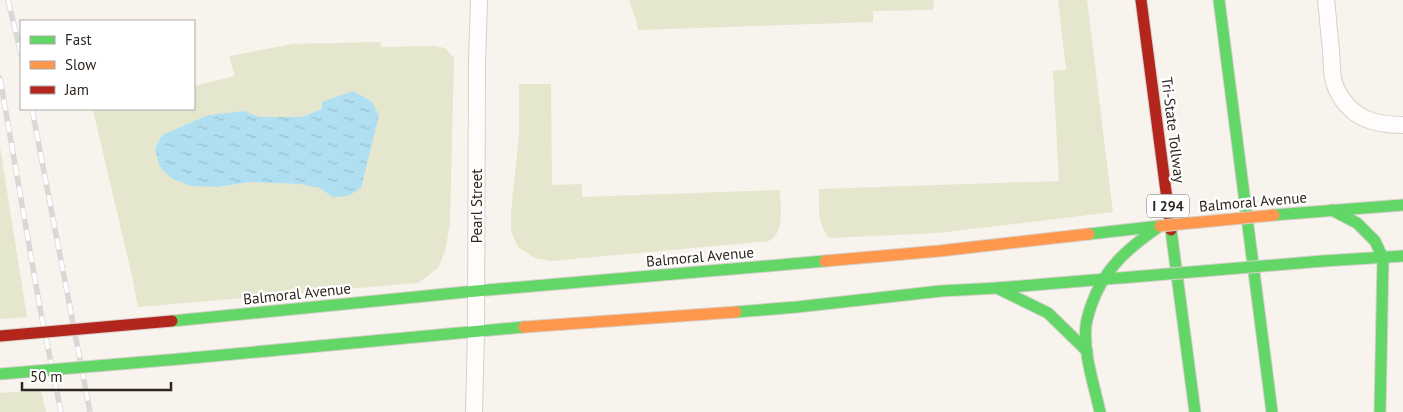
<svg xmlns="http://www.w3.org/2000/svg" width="1403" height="412" font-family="'PT Sans',sans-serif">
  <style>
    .green { fill: #e4e6cd; fill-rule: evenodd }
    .water { fill: url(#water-ripples) }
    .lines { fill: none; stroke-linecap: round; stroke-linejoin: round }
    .street-casing { stroke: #d7d0ca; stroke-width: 18 }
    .fast-casing { stroke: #d7d0ca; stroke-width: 13 }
    .slow-casing { stroke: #d7d0ca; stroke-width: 13 }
    .jam-casing { stroke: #d7d0ca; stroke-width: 13 }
    .street { stroke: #fefdfc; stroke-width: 16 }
    .fast { stroke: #63d668; stroke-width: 11 }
    .slow { stroke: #ff974d; stroke-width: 11 }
    .jam { stroke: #b3261e; stroke-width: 11 }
    .rail-casing { stroke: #dad8d6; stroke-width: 5.5 }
    .rail { stroke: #fff; stroke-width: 4; stroke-dasharray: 11; stroke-linecap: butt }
    .fast-bridge-casing { stroke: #d7d0ca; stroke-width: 13; stroke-linecap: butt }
    .slow-bridge-casing { stroke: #d7d0ca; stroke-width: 13; stroke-linecap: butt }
    .jam-bridge-casing { stroke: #d7d0ca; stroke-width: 13; stroke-linecap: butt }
    .fast-bridge { stroke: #63d668; stroke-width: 11 }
    .slow-bridge { stroke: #ff974d; stroke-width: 11 }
    .jam-bridge { stroke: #b3261e; stroke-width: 11 }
    .labels { text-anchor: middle; stroke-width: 4.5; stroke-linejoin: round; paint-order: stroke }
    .shield { fill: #fff; stroke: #6d6864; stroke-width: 1 }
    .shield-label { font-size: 14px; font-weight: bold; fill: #2e2721 }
    .street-label { font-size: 15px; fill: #2e2721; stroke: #fff }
  </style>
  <defs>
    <pattern id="water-ripples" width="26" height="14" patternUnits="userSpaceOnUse" patternTransform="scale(1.25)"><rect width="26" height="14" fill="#afdff1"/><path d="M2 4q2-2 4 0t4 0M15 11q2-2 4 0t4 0" fill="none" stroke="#97bfce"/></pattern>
  </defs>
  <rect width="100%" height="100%" fill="#f9f3ed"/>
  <g class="green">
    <path d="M629,0h305l-1,10 -60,1v11l-235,8 -2,-10z"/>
    <path d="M1058,0h29l26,212 -175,21 -109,5c-12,-15 -10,-31 -10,-49l240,-8 -6,-110 13,-1z"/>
    <path d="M380,42l2,5 52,-1 11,2 9,10 -4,166 -5,28 -7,16 -20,15 -280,24 -6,-31 -39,-166 5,-1h96v-23l41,-10 -6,-20 64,-12zM322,109l12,88 -14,-9 -20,-4 -50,-2 -33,5 -62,-38 7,-14 46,-20 35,-4 16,6h43z"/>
    <path d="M519,84h32l1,101 30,-1v13l198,-7c0,17 6,41 -11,51l-218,20 -16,-3 -17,-11 -7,-15v-20l8,-77z"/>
    <path d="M0,147l27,170 -27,2z"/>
    <path d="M41,390l5,22h-46v-19z"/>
  </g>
  <path class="water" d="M353,91l19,11 7,13 -18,73 -13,8 -15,1 -13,-9 -20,-4 -50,-2 -33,5 -26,-1 -20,-8 -11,-11 -5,-18 7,-14 46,-20 36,-4 15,6h43l20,-8v-7z"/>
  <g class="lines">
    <g class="street-casing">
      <g id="street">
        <path d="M1326,0c2,17 3,34 5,50 1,14 0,30 7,42 14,27 37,33 65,33"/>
        <path d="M474,412l2,-81 1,-269 2,-62"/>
      </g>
    </g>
    <g class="fast-casing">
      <g id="fast">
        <path d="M1219,0l53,412"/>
        <path d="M1332,210l25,13 18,18 8,17 -3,154"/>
        <path d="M1274,215l129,-10"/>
        <path d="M1171,230l24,182"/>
        <path d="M1089,234l71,-8"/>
        <path d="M1323,261l80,-5"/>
        <path d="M997,288l51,25 39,38"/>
        <path d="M736,312l61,-5 144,-16 56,-3 121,-10"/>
        <path d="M172,321l304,-30 349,-30"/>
        <path d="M180,359l344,-32"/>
        <path d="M1100,412c-6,-28 -17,-58 -14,-87 1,-7 3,-13 5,-19 13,-38 37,-58 69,-80"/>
      </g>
    </g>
    <g class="slow-casing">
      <g id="slow">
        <path d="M825,261l114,-10 150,-17"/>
        <path d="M524,327l212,-15"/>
      </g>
    </g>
    <g class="jam-casing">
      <path id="jam" d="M1141,0l30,230"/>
    </g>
    <use href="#street" class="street"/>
    <use href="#fast" class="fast"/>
    <use href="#slow" class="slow"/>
    <use href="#jam" class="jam"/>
    <g class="rail-casing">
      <g id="rail">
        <path d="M8,0l13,54"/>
        <path d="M0,78l41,236 20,98"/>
        <path d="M32,109l58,303"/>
      </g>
    </g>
    <use href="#rail" class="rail"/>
    <g class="fast-bridge-casing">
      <g id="fast-bridge">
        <path d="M1120,278l203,-17"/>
        <path d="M0,374l180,-15"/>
      </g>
    </g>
    <g class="slow-bridge-casing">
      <path id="slow-bridge" d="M1160,226l114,-11"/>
    </g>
    <g class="jam-bridge-casing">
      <path id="jam-bridge" d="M0,336l172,-15"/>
    </g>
    <use href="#fast-bridge" class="fast-bridge"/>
    <use href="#slow-bridge" class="slow-bridge"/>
    <use href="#jam-bridge" class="jam-bridge"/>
  </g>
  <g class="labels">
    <rect class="shield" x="1147" y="194.5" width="42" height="23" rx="4"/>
    <g class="shield-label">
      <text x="1168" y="211">I 294</text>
    </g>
    <g class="street-label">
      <text transform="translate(1173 130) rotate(83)" y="5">Tri-State Tollway</text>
      <text transform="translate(1253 202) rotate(-5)" y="5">Balmoral Avenue</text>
      <text transform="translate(477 206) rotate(-90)" y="5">Pearl Street</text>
      <text transform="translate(700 257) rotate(-5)" y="5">Balmoral Avenue</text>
      <text transform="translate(297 294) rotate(-6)" y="5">Balmoral Avenue</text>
    </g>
  </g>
  <rect x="20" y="20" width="175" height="90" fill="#ffffff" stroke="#aba9a6"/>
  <rect x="30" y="36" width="25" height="8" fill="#63d668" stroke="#aba9a6"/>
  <text x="65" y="45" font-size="15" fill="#2e2721">Fast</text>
  <rect x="30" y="61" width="25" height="8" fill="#ff974d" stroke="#aba9a6"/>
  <text x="65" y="70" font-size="15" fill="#2e2721">Slow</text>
  <rect x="30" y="86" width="25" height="8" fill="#b3261e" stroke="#aba9a6"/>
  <text x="65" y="95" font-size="15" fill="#2e2721">Jam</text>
  <path d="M22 382v8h149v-8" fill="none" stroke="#2e2721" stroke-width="2.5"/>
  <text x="30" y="382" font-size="15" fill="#2e2721" stroke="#ffffff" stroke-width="4" paint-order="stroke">50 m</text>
</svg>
